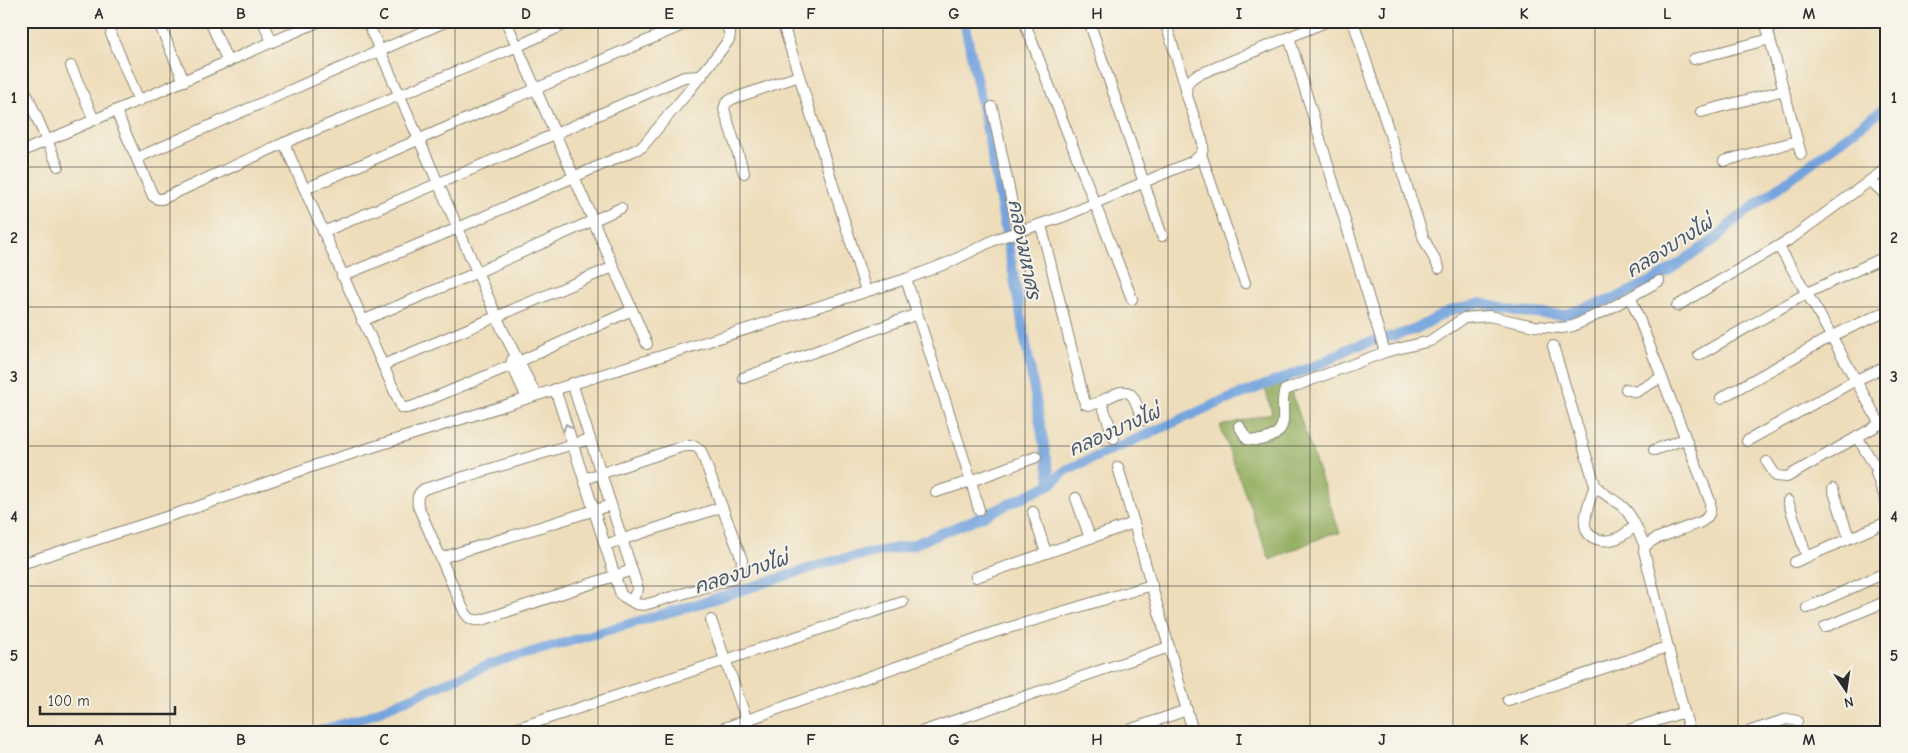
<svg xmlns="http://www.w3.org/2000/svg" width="1908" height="753" font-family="'Comic Neue','Playpen Sans Thai',sans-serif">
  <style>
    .forest { fill: #92ad5f; stroke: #5e6c45 }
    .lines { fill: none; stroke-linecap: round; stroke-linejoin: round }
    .canal { stroke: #75a4de; stroke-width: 10 }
    .minor-casing { stroke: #8c8472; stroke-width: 12 }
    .minor { stroke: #fff; stroke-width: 10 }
    .oneway { stroke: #a0a0a0 }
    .grid { fill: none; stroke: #2b2b2b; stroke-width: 1; stroke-opacity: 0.55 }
    .labels { text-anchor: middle; stroke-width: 4; stroke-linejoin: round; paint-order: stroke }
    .water-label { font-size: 19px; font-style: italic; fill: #45556a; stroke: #f7f3e8 }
    .neatline { fill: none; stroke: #2b2b2b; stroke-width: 2 }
    .grid-label { font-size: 16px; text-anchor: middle; font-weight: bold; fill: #2b2b2b }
  </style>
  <rect width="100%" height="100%" fill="#f7f3e8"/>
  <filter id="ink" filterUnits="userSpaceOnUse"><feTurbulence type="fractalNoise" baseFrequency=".02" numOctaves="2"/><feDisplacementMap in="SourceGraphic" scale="10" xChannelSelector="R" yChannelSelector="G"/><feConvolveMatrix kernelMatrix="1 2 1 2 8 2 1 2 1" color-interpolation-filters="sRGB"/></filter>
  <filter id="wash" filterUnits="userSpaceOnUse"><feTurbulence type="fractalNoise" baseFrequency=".0096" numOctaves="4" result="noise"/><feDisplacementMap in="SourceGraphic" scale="20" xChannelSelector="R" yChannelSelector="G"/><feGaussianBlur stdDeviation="1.12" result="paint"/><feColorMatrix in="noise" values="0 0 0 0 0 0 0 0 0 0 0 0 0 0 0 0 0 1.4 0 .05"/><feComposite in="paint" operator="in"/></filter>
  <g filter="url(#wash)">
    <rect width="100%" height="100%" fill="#edddba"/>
    <path class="forest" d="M1288,382l52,151 -10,1 -60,26 -50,-134 52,-13 -7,-25z"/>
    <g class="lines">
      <g class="canal">
        <path d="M964,21l25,118 62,345"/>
        <path d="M315,732l48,-14 128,-54 210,-61 135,-43 76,-15 76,-31 63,-30 15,-14 150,-66 106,-41 30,-16 62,-17 35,-19 32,-8 38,9 44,3 50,-16 43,-20 61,-41 13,-14 157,-118"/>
      </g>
    </g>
  </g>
  <g filter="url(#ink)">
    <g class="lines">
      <g class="minor-casing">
        <g id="minor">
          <path d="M210,21l18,41"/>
          <path d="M263,21l9,21"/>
          <path d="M367,21l136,310 33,64"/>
          <path d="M506,21l141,323"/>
          <path d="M782,21l84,270"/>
          <path d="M1024,21l108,278"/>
          <path d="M1089,21l73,215"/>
          <path d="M1165,21l21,67"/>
          <path d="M1353,21l71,218 15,29"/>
          <path d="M1765,21l36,133"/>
          <path d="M161,28l23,53"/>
          <path d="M111,34l28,67"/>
          <path d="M1289,37l96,315"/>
          <path d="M1694,59l76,-20"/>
          <path d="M71,66l23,54"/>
          <path d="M24,88l34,78"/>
          <path d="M992,107l26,125"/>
          <path d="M116,111l37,85 5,3h4l122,-56 234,-97 54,-25"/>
          <path d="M1701,112l83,-22"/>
          <path d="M284,143l118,265h5l7,-2 98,-41 120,-55"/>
          <path d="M21,152l299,-131"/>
          <path d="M1201,154l44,129"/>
          <path d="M137,158l310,-137"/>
          <path d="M1724,161l73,-20"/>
          <path d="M744,173l-20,-64 2,-6 6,-4 67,-23"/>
          <path d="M1871,181l16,15"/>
          <path d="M305,189l387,-168"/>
          <path d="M1041,225l44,179c14,6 37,-24 48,-7 4,7 7,16 10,23"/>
          <path d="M323,232l232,-98 129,-57 18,-1"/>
          <path d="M342,276l116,-48 184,-81 46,-55 41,-52 1,-6 -5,-13"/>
          <path d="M906,279l65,202 65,-24"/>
          <path d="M1631,298l79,203c1,10 0,16 -9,21l-46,17 -10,7 -1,5 40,161"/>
          <path d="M1677,306l115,-68 95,-70"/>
          <path d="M362,321l116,-49 143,-64"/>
          <path d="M1553,346l42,139c8,10 19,14 28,22 10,9 16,27 22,39"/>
          <path d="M1699,355l108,-62 80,-37"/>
          <path d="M512,360v5l15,33"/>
          <path d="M383,365l230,-98"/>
          <path d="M743,378l174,-64"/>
          <path d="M572,383l66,206 -6,11"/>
          <path d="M555,389l66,206 15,9 8,1 89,-26c7,-6 9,-11 9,-19l-41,-109 -6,-5h-11l-100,33"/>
          <path d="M1626,389l10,3 26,-15"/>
          <path d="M1721,398l111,-62 55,-25"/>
          <path d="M1101,401l13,37"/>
          <path d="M1239,426l8,13c9,2 15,2 24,-2 21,-10 7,-30 14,-47l100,-38 45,-11 34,-23 25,-2 45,10 28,2 11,-2 34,-16 52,-29"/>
          <path d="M1857,437l18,29"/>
          <path d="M590,439l-166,50c-7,5 -7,9 -6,17l46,105c5,8 8,10 18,9l150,-50"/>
          <path d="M1747,441l109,-61 31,-14"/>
          <path d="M1654,450l31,-11"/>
          <path d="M1767,462l9,14 11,1 93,-53 -62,-112 -39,-65"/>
          <path d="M1118,467l75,265"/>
          <path d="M1876,473l11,30"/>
          <path d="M1595,485c-4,12 -10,26 -10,39 1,15 17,19 30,15 7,-2 14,-8 20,-13"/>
          <path d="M1833,489l16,49"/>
          <path d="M936,492l35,-11 8,29"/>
          <path d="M1076,498l14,40"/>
          <path d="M1788,501l19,56"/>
          <path d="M1033,512l13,41"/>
          <path d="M605,545l117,-38"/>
          <path d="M441,558l170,-53"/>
          <path d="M1795,562l92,-40"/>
          <path d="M21,564l173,-56 128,-45 584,-184 44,-17 46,-23 69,-23 126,-54c8,-4 13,-9 12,-19l-17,-50 1,-10 8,-7 133,-55"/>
          <path d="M976,577l158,-54"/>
          <path d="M1807,608l80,-36"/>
          <path d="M711,620l40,112"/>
          <path d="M1825,627l62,-26"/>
          <path d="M1508,700l159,-53"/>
          <path d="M512,730l391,-128"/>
          <path d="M713,732l282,-100 157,-47"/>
          <path d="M921,732l248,-85"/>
          <path d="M1123,732l64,-22"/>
          <path d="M1622,732l62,-20 6,20"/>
          <path d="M1748,732l36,-12 4,-1 9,2"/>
        </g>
      </g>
      <use href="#minor" class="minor"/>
    </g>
    <defs><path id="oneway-chevron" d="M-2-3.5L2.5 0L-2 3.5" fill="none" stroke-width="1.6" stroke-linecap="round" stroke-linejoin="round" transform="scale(1.25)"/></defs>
    <use class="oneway" href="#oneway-chevron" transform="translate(567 427) rotate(-108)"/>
  </g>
  <path class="grid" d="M170,21v711M313,21v711M455,21v711M598,21v711M740,21v711M883,21v711M1025,21v711M1168,21v711M1310,21v711M1453,21v711M1595,21v711M1738,21v711M21,167h1866M21,307h1866M21,446h1866M21,586h1866"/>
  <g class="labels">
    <g class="water-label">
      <text transform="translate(1669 246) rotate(-32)" y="7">คลองบางไผ่</text>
      <text transform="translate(1025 249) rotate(79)" y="7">คลองมหาศร</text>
      <text transform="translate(1114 430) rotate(-24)" y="7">คลองบางไผ่</text>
      <text transform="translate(741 572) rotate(-18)" y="7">คลองบางไผ่</text>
    </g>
  </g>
  <rect width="1908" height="753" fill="none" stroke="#f7f3e8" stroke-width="55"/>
  <g transform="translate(1846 690) rotate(167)" stroke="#f7f3e8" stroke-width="4" paint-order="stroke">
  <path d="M0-4L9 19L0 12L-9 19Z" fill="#2b2b2b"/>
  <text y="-8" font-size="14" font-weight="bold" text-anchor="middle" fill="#2b2b2b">N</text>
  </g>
  <path d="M40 706v8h135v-8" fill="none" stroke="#2b2b2b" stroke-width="2.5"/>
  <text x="48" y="706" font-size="15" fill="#2b2b2b" stroke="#f7f3e8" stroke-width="4" paint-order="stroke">100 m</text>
  <rect x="28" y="28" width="1852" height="698" class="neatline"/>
  <g class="grid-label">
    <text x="99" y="19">A</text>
    <text x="241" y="19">B</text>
    <text x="384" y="19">C</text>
    <text x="526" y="19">D</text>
    <text x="669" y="19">E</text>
    <text x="811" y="19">F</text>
    <text x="954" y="19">G</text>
    <text x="1097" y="19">H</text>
    <text x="1239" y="19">I</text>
    <text x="1382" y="19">J</text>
    <text x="1524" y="19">K</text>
    <text x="1667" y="19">L</text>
    <text x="1809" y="19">M</text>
    <text x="14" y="103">1</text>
    <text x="1894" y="103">1</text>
    <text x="14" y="243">2</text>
    <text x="1894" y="243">2</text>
    <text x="14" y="382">3</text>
    <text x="1894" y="382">3</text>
    <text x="14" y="522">4</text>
    <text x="1894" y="522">4</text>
    <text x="14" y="661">5</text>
    <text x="1894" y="661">5</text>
    <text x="99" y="745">A</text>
    <text x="241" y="745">B</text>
    <text x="384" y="745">C</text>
    <text x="526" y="745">D</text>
    <text x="669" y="745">E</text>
    <text x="811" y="745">F</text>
    <text x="954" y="745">G</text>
    <text x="1097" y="745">H</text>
    <text x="1239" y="745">I</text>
    <text x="1382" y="745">J</text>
    <text x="1524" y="745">K</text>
    <text x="1667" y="745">L</text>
    <text x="1809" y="745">M</text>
  </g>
</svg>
